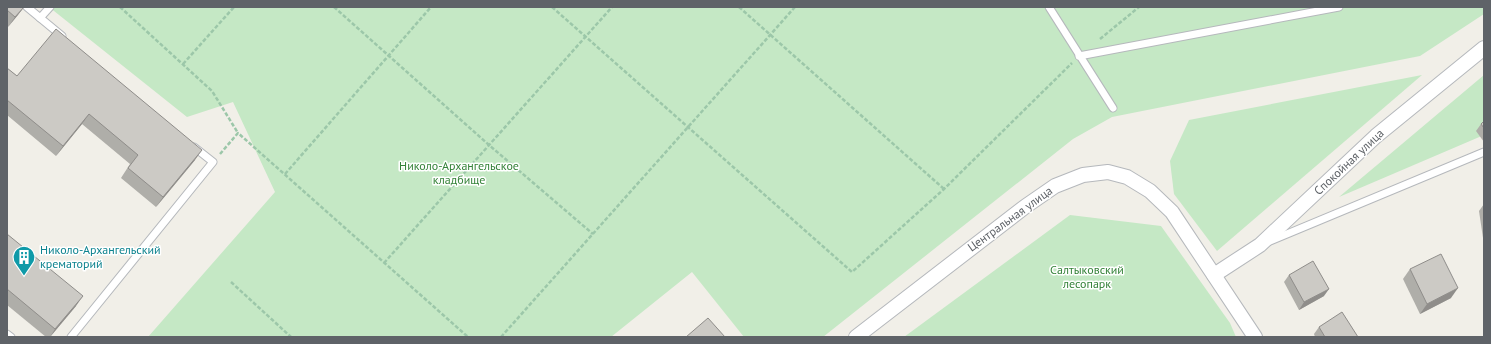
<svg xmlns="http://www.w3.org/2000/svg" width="1491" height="344" font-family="'PT Sans',sans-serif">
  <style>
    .green { fill: #c5e8c5 }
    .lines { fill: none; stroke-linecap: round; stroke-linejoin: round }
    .service-casing { stroke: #b5b8bc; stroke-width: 9 }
    .minor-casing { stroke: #b5b8bc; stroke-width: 16 }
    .path { stroke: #9cc7a9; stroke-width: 2.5; stroke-dasharray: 4 2; stroke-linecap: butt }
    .service { stroke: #fff; stroke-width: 7 }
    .minor { stroke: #fff; stroke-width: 14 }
    .wall { fill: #afaea9 }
    .shaded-wall { fill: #8f8d8a }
    .building { fill: #cccac5; stroke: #8f8d8a }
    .labels { text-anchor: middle; stroke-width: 3; stroke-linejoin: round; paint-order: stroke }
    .street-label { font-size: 12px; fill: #5f6368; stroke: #fff }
    .park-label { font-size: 12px; fill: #348238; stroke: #fff }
    .culture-label { font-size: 12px; fill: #0d838f; stroke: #fff; text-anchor: start }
  </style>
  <rect width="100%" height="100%" fill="#f1efe8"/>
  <g class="green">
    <path d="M49,7h1435v7l-64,42 -308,61 -39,22 -250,198h-79l-52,-65 -81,65h-463l127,-145 -42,-90 -46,15z"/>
    <path d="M1422,75l-205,176 -43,-57 -4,-33 19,-41z"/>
    <path d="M1484,75v60l-145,62z"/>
    <path d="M1070,215l91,11 69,97 6,14h-332z"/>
  </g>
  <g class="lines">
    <g class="service-casing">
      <g id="service">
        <path d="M27,7l35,29"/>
        <path d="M1049,7l64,101"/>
        <path d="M40,18l10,-11"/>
        <path d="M1079,56l260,-49"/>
        <path d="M1270,241l214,-89"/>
        <path d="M7,334l4,3"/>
        <path d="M71,337l142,-175 -19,-15"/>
      </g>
    </g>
    <g class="minor-casing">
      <g id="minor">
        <path d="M1214,275l46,-30 116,-109 108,-88"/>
        <path d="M856,337l170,-131 29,-20 28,-11 25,-3 19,5 23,14 22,21 83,125"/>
      </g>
    </g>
    <g class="path">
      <path d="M120,7l92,84 26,42"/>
      <path d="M334,7l155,138 104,89"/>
      <path d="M552,7l300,265 92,-83 128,-126"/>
      <path d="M739,7l205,182"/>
      <path d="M1100,39l39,-32"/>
      <path d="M183,64l51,-57"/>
      <path d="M220,154l18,-21 230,204"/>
      <path d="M285,174l146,-167"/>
      <path d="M384,263l228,-256"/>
      <path d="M231,282l60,55"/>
      <path d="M501,337l294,-330"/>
    </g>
    <use href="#service" class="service"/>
    <use href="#minor" class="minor"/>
  </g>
  <g class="wall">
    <path d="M7,7h17l-16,20 -1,-1z"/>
    <path d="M7,68l10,8 178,84 -39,47 -35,-29 9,-14 -48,-40 -26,32 -49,-41z"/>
    <path d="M1484,121v21l-8,-11 5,-7z"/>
    <path d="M1484,204v34h-1l-4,-27z"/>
    <path d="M7,234l69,72 -26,31h-4l-39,-32z"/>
    <path d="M1410,269l41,29 -31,16 -17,-35z"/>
    <path d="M1289,275l35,21 -25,14 -15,-28z"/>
    <path d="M1319,327l39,10h-43l-1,-3z"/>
  </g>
  <g class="shaded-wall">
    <path d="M24,7l-6,8 -10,12 7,-10z"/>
    <path d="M89,114l-7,10 -26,32 7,-10z"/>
    <path d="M202,150l-7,10 -39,47 7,-10z"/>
    <path d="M1458,288l-7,10 -31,16 7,-10z"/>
    <path d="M1329,289l-5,7 -25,14 5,-8z"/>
    <path d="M83,296l-7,10 -26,31 5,-8z"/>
  </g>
  <g class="building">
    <path d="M7,7h17l-9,10 -8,-7z"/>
    <path d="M56,29l146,121 -39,47 -35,-29 10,-13 -49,-41 -26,32 -56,-46v-32l10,8z"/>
    <path d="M1484,121v7l-3,-4z"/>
    <path d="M7,234l76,62 -28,33 -48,-40z"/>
    <path d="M1441,254l17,34 -31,16 -17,-35z"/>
    <path d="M1313,261l16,28 -25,13 -15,-27z"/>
    <path d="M1342,312l16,25h-33l-6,-10z"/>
    <path d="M708,318l17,19h-39z"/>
  </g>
  <defs>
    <g id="building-pin" transform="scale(1.15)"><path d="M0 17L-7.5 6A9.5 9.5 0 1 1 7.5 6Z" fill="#0f9aa8" stroke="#fff"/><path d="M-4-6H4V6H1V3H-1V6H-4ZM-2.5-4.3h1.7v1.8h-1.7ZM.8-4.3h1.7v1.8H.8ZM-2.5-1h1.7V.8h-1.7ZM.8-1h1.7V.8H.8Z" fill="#fff"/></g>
  </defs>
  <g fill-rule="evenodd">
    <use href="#building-pin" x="24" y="257"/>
  </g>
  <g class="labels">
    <g class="street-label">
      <text transform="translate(1349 162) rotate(-43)" y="4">Спокойная улица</text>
      <text transform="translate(1010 219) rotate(-36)" y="4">Центральная улица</text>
    </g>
    <g class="park-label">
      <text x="459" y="170">Николо-Архангельское<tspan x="459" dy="14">кладбище</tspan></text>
      <text x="1087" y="274">Салтыковский<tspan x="1087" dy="14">лесопарк</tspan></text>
    </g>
    <g class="culture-label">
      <text x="40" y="254">Николо-Архангельский<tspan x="40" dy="14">крематорий</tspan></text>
    </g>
  </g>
  <rect width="1491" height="344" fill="none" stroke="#5f6368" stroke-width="16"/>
</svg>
